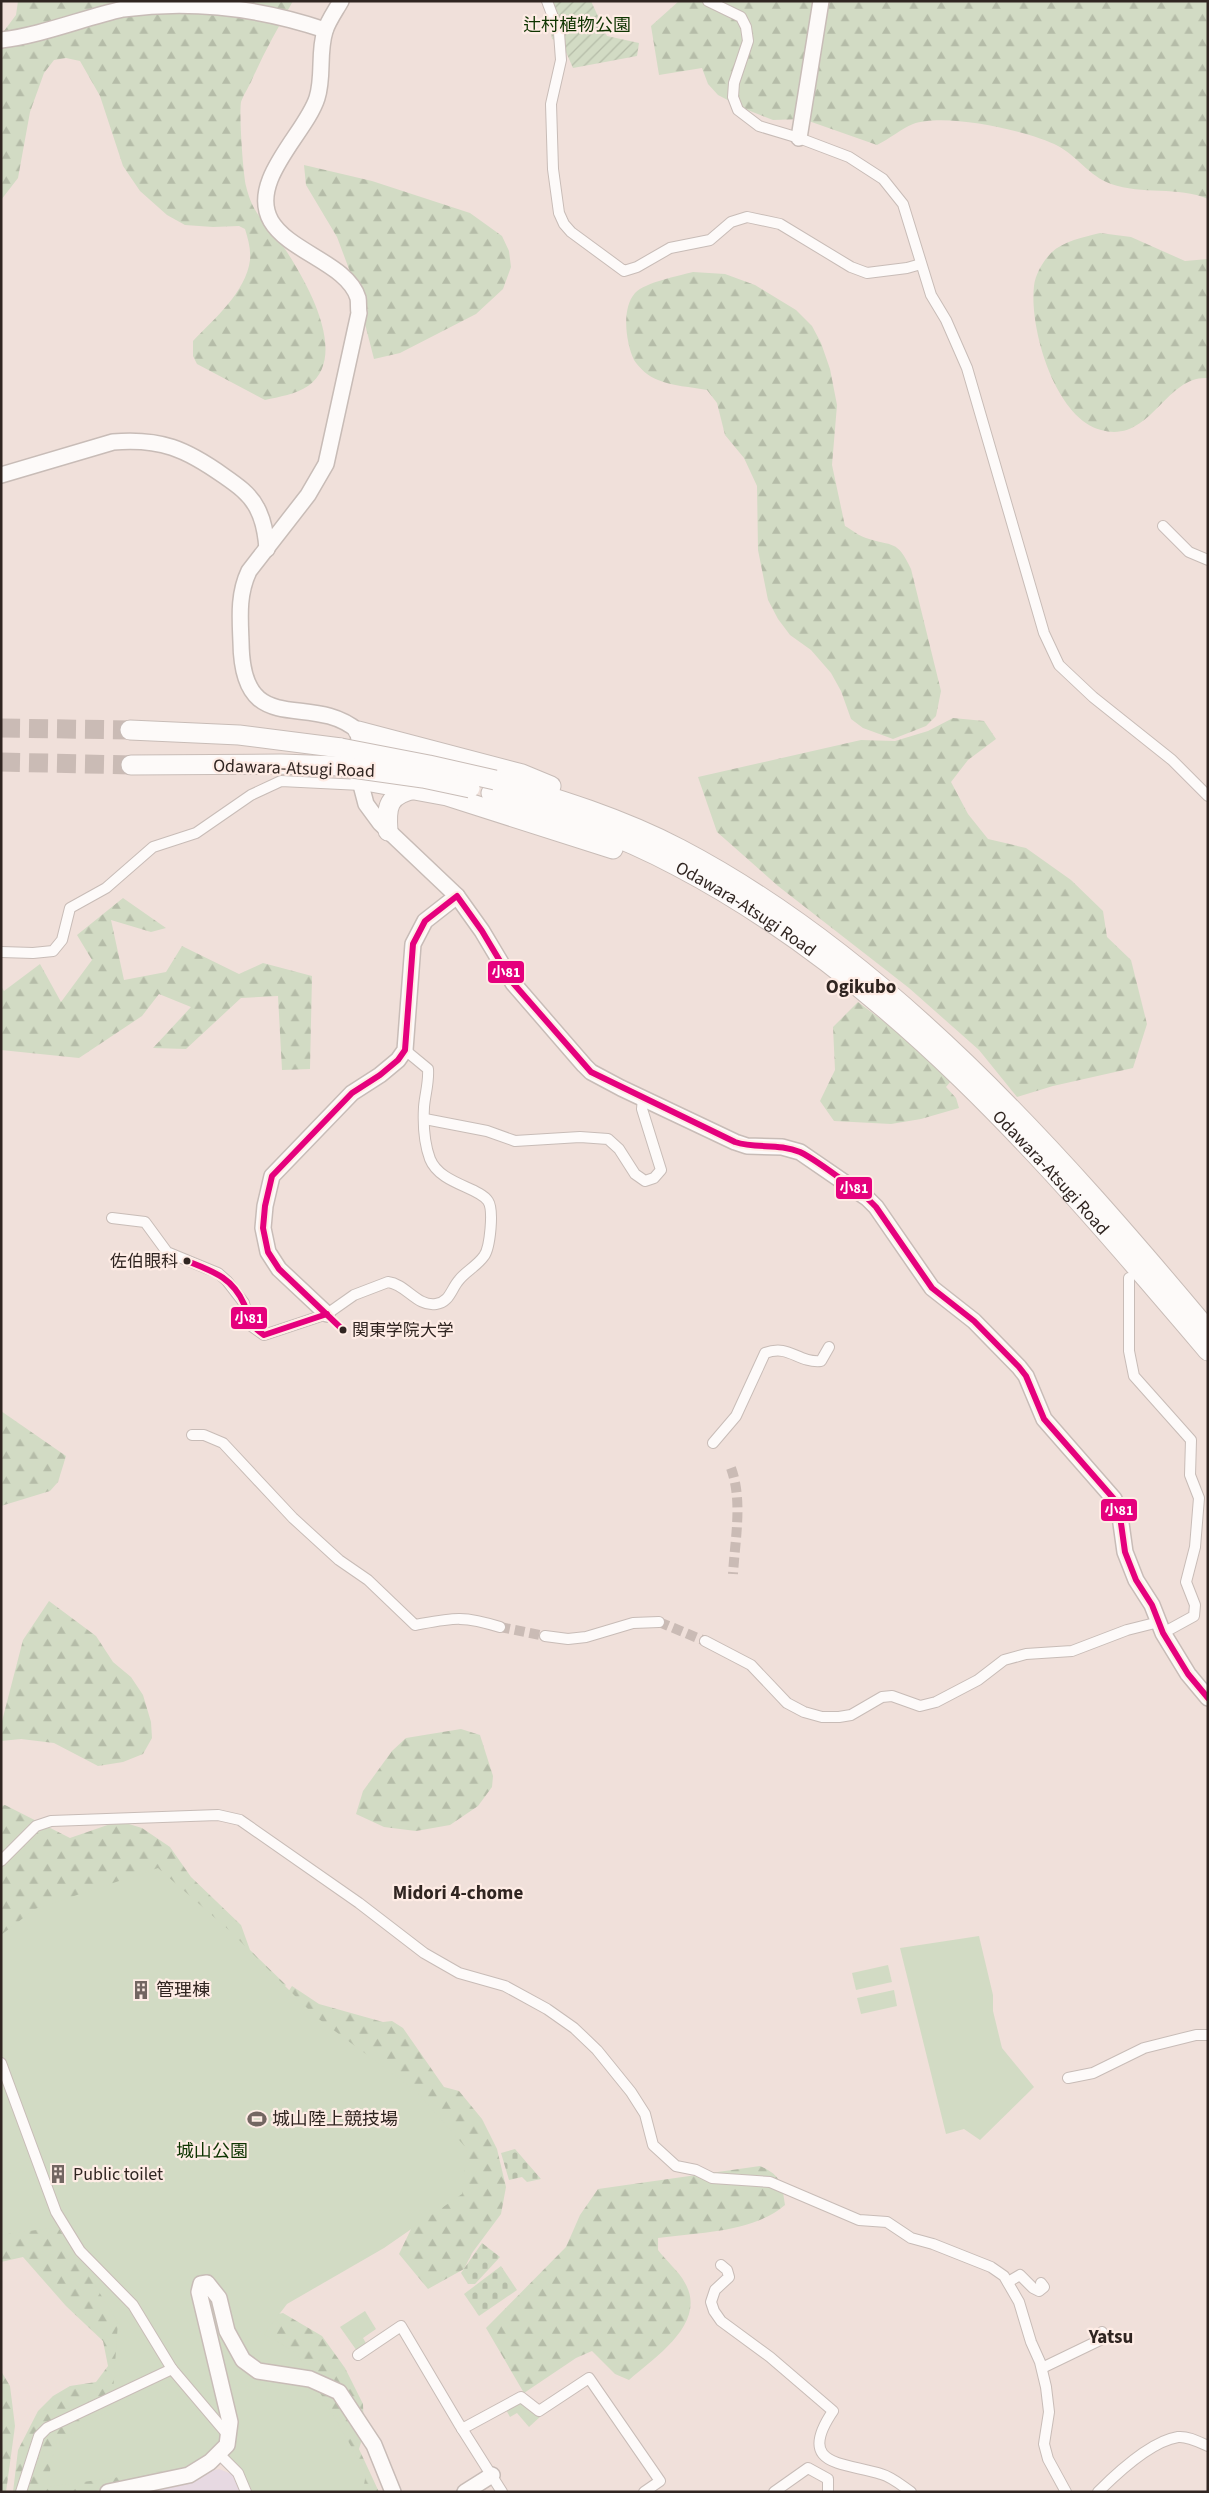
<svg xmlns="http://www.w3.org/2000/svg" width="1209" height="2493" font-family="'Source Sans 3','Noto Sans JP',sans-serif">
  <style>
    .education { fill: #e7d9e2 }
    .forest { fill: url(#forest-firs) }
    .cemetery { fill: url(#cemetery-stones) }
    .park { fill: #d2dbc4 }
    .garden { fill: url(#garden-furrows) }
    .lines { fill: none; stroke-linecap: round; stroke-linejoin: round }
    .street-tunnel { stroke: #cabbb5; stroke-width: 10; stroke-dasharray: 10 5; stroke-linecap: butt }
    .highway-tunnel { stroke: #cabbb5; stroke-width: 19; stroke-dasharray: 19 9; stroke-linecap: butt }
    .street-casing { stroke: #c8bcb7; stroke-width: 12 }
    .secondary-casing { stroke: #c8bcb7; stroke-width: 18 }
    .highway-casing { stroke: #c8bcb7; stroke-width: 21 }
    .street { stroke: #fdfaf9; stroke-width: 10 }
    .secondary { stroke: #fdfaf9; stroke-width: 15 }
    .highway { stroke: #fdfaf9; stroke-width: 19 }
    .highway-bridge-casing { stroke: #c8bcb7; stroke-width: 21; stroke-linecap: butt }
    .highway-bridge { stroke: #fdfaf9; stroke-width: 19 }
    .bus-1-casing { stroke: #feece5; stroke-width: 10 }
    .bus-1 { stroke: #e5007d; stroke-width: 6 }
    .bus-dot { fill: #302521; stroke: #feece5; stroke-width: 2 }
    .labels { text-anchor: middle; stroke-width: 4.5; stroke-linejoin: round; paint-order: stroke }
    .bus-label { font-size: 17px; fill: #302521; stroke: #feece5; text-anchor: end }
    .park-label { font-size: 18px; fill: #0e3400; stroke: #feece5 }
    .street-label { font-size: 18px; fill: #302521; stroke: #feece5 }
    .poi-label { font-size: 18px; fill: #302521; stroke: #feece5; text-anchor: start }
    .neighbourhood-label { font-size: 19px; font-weight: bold; fill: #302521; stroke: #feece5 }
    .line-badge { stroke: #feece5; stroke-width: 2 }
    .badge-label { font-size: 14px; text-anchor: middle; font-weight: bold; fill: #fff }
  </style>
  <defs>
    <pattern id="forest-firs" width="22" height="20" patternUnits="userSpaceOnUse" patternTransform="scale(1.25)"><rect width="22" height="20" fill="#d2dbc4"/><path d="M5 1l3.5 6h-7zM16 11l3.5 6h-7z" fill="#b5bca8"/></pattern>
    <pattern id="cemetery-stones" width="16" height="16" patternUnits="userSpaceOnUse" patternTransform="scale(1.25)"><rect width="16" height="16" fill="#d2dbc4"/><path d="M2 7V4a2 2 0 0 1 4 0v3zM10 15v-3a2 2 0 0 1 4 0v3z" fill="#b5bca8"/></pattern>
    <pattern id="garden-furrows" width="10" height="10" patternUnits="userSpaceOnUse" patternTransform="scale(1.25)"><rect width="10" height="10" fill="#d2dbc4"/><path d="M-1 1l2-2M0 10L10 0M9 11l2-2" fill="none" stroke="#b5bca8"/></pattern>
  </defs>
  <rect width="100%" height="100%" fill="#f0e0da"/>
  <path class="education" d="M219,2469l15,6 9,17h-111z"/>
  <g class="forest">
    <path d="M18,1h275c-15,27 -30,53 -42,81 -3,6 -8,14 -10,20 -2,13 2,71 5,84 8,33 22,37 39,63 21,32 65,107 23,137 -12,8 -29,11 -43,14l-68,-36 -4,-8v-15c21,-22 53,-49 57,-81 1,-11 -2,-21 -5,-31l-6,-3 -26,1 -28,-2 -18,-10 -27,-24 -17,-25 -23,-70 -20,-35 -14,-3 -12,2 -10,13 -14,39 -12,66 -17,22v-165l15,-20z"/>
    <path d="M679,1h529v198c-30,-13 -66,-4 -97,-15 -22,-8 -34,-28 -53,-38 -29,-15 -113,-34 -145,-22 -12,5 -24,15 -36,21l-74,-26 -30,1 -28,-11 -27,-14 -10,-11 -6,-16 -43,7 -8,-49z"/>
    <path d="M304,165l68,16 98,32 32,23 7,15 2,16 -8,22 -27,25 -76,39 -26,6 -19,-74 -18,-48 -31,-52z"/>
    <path d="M1100,233l31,4 54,24 23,-2v119c-43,-3 -57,66 -107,52 -46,-12 -72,-102 -67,-144 1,-11 9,-25 17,-33 12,-12 33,-16 49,-20z"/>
    <path d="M693,272l32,2 30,11 41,25 16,16 9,17 9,26 7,36 -5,60 13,61c7,4 14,10 21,12 27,9 31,1 45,31l30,122 -5,25 -10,10 -33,13 -30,-11 -12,-9 -10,-28 -10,-18 -20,-23 -21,-15 -12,-16 -10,-19 -10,-50 -1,-64 -13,-28 -19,-23 -8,-32 -10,-13c-16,-3 -35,-4 -49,-10 -9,-3 -19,-12 -24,-20 -8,-17 -13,-51 1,-67 11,-11 43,-17 58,-21z"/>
    <path d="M953,718l31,3 12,18 -28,21 -17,22 17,32 20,25 38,9 45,32 32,31 4,26 24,23 16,64 -14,44 -80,18 -36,11 -38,-47 -70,-62 -131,-102 -61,-54 -19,-55 163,-37 34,1 33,-10z"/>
    <path d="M123,898l43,30 -15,4 -40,-12 13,60 42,-8 16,-26 57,28 24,-11 49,13 -2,93 -28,1 -4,-74 -37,2 -55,51 -33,-1 38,-41 -32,-13 -17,22 -63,42 -78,-8v-64l3,5 36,-27 21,38 31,-42 -15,-25z"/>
    <path d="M858,1002l37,28 56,51 -5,6 10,11 3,10 -38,11 -30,5 -57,-3 -14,-20 15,-31 -2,-43z"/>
    <path d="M1,1411l65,45 -8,26 -8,9 -49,15z"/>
    <path d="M49,1601l47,35 17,26 18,15 12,18 8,27 1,16 -9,16 -20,8 -25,4 -44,-23 -33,-4 -20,2v-16l22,-85z"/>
    <path d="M461,1729l19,6 13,41 -1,11 -14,19 -28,19 -34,6 -32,-4 -28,-13 7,-23 29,-40 14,-13z"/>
    <path d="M5,1805l65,33 49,-17 23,7 28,19 21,30 50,48 9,25 36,35 -16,16 -43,322 56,-10 39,23 23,32 18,36 1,29 -5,16 20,43h-71l-39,-78 -77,55 -63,17 -39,6h-77l5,-42 20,-39 15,-15 17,-10 26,-4 12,-16 -5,-25 -37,-35 -43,-49 -22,5v-456z"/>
    <path d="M292,1986l27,18 64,18 9,-1 11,7 41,59 15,4 23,28 15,30 9,38 -5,27 -29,39 -8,16 -36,20 -29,-35 14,-29 -127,-230z"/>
    <path d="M760,2166c21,9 22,17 25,39 -33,28 -85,27 -127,33v12c8,11 21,21 27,33 23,40 -30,74 -56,97l-14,-6 -23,-23 -16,7 -52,35 -38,-65 80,-81 14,-32 18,-26z"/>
    <path d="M1,2371l9,15 5,40 -9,66h-5z"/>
  </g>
  <g class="cemetery">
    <path d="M515,2149l26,30 -14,3 -5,-5 -13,3 -8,-27z"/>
    <path d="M482,2243l18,14 -25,27h-7l-7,-11z"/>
    <path d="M501,2266l16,24 -38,26 -15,-22z"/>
  </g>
  <g class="park">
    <path d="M158,1868l72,63 86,86 101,75 50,57 -5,45 -78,54 -97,56 -23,30 33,19 69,119 -3,20h-114l-7,-19 -22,-10 -173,24 8,-42 57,-38 6,-85 -60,-95 -57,8v-300l34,-26z"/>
    <path d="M979,1936l14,59v16l9,37 32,39 -54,53 -16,-11 -18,5 -46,-186z"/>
    <path d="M888,1965l4,17 -36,8 -4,-17z"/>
    <path d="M894,1990l3,16 -36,8 -4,-16z"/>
    <path d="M365,2311l11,18 -13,9 4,7 -10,6 -17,-24z"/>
    <path d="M520,2399l21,17 -12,11 -12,-14 -7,4 -5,-9z"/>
  </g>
  <path class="garden" d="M543,1h48l16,35 32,7 -2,13 -64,12 -11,-25 -10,-4 -4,-28z"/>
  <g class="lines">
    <g class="street-tunnel">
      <path d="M731,1468c12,33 4,71 2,106"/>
      <path d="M659,1622l46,19"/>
      <path d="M500,1627l45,9"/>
    </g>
    <g class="highway-tunnel">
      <path d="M1,728l129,2"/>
      <path d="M1,762l130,3"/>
    </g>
    <g class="street-casing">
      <g id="street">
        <path d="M547,1l12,32 2,27 -10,44 2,65 6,44 5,11 7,8 53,39 13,-4 33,-19 40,-8 21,-18 16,-5 33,7 71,43 16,6 40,-5 14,-4"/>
        <path d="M708,1l33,16 5,10 2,14 -14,42 -1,14 5,13 21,16 40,12 50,19 34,22 20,25 28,91 15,25 21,48 77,265 15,32 34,32 79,63 36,36"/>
        <path d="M1163,526l26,26 19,8"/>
        <path d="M1,952l32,1 20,-2 9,-11 8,-32 36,-20 47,-41 43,-14 55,-38 30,-14 80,4"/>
        <path d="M425,1119l62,12 28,10 65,-4 28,2 11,10 16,25 10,7 9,-3 7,-8 -19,-61 1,-11"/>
        <path d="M112,1218l33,4 22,30 51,21 9,8 17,22 6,22 14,10 63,-21 27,-19 34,-13c18,2 29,25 48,22 14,-2 15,-15 23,-24 7,-9 18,-14 25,-24 6,-8 10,-46 4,-55 -9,-14 -48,-17 -58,-42 -6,-16 -7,-34 -6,-52 1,-13 5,-24 4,-38l-23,-19"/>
        <path d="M1129,1278v73l5,25 57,64 -1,35 9,23 -4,49 -9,35 9,23 -1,11 -31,17"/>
        <path d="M192,1435h12l19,8 70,75 46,42 29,20 47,45c38,-7 47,-10 85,2"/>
        <path d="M713,1443l23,-27 29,-63c25,-9 32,10 56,8l8,-14"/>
        <path d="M545,1636l23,3 18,-2 47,-14 26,-1"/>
        <path d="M705,1641l46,24 36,38 17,9 18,5h17l12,-2 31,-18 10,-1 28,10 16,-4 42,-22 26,-20 22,-6 46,-3 55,-21 32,-8"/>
        <path d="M1,1861l35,-35 15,-5 167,-6 22,5 119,83 65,50 35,20 46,13 42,23 27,19 23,22 34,42 14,22 8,31 23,21 20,4 16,8 58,4 89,38 28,2 24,16 22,6 58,23 13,9 15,26 12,40 9,20 6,25 3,25 -5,32 4,15 18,33"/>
        <path d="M1,2063l55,149 24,39 53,54 39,64 56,66"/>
        <path d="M1068,2078l25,-5 51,-25 52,-13h12"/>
        <path d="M721,2265l6,5 2,7 -14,13 -4,12 3,9 7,10 49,36 63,54c-38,56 11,51 48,63 11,3 20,11 30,18"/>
        <path d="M1008,2282l12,-7 13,13 6,3 5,-4 -3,-4"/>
        <path d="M358,2355l43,-29 58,98 43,68"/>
        <path d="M1042,2368l58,-28 5,-4 -3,-4"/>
        <path d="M462,2429l59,-32 18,14 50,-33 71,103 -16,11"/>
        <path d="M218,2453l20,20 8,19"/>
        <path d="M21,2492l18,-56 8,-8 125,-59"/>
        <path d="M774,2492l34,-24 20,11v13"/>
        <path d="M1098,2492c19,-19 54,-51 80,-55 10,-1 21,5 30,9"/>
      </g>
    </g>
    <g class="secondary-casing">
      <g id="secondary">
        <path d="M341,1c-5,9 -13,20 -16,30 -7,22 -1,45 -8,67 -11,35 -69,83 -46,123 18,31 77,43 87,77 1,5 0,11 1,15l-33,151 -18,31 -59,76c-11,23 -9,46 -8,71 1,100 69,48 117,89l1,10"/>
        <path d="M1,40c41,-5 82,-22 122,-31 69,-9 137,-1 202,21"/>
        <path d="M799,138l22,-137"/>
        <path d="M1,475l112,-33c48,-4 73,7 111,34 13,9 26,18 33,32 7,13 9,26 10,41"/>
        <path d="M360,771l1,14 5,19 14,19 77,73 25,35 31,52 71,82 7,7 30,16 114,54 12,4 35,1 18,5 67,46 9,9 56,81 42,33 45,46 7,9 18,43 70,80 5,10 6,43 11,28 16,25 11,28 25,41 20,24"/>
        <path d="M327,1314l-48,-45 -11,-17 -5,-24 2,-22 7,-30 80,-83 28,-18 18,-15 7,-10 8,-106 12,-23 32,-25"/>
        <path d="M108,2492l81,-17 21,-13 17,-17 3,-23 -31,-130 2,-8 6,-1 12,15 8,33 16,29 15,11 52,8 29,13 35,53 19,47"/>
        <path d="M465,2492l27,-17"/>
      </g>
    </g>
    <g class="highway-casing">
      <g id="highway">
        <path d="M130,730l109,5 102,13"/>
        <path d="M358,731l164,43 29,12"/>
        <path d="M131,765l150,-1 57,2"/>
        <path d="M360,780l87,16 166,53"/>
        <path d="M495,780c63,19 126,38 185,69 208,109 379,303 528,481"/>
        <path id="s1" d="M491,793c64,20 126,41 186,73 216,113 376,303 531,485"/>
        <path d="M388,831c-2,-25 0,-36 27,-42"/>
      </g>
    </g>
    <use href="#street" class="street"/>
    <use href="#secondary" class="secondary"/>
    <use href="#highway" class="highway"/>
    <g class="highway-bridge-casing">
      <g id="highway-bridge">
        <path d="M341,748l88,17 66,15"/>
        <path d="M338,766l85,12 47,10"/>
      </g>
    </g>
    <use href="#highway-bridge" class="highway-bridge"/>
    <g class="bus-1-casing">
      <g id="bus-1">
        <path d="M187,1261c25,10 45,16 57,43 8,18 2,18 20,31l63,-21"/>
        <path d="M343,1330l-64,-61 -11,-17 -5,-24 2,-22 7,-30 80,-83 28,-18 18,-15 7,-10 8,-106 12,-23 32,-25 25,35 31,52 78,89 144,70c21,7 44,1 65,10 19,9 48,33 67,46l9,9 56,81 42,33 45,46 7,9 18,43 70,80 5,10 6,43 11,28 16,25 11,28 25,41 20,24"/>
      </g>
    </g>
    <use href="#bus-1" class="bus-1"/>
  </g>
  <defs>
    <g id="building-bare" transform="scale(1.5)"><path d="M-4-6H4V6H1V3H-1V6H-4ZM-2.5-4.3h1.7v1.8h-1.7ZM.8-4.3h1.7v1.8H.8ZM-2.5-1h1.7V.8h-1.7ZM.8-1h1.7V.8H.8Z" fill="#736662" stroke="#feece5" stroke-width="2.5" paint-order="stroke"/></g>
    <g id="stadium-bare" transform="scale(1.5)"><path d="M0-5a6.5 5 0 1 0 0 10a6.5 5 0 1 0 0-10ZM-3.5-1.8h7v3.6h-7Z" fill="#736662" stroke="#feece5" stroke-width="2.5" paint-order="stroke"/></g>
  </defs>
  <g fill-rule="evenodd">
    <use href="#building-bare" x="141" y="1990"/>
    <use href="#stadium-bare" x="257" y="2119"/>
    <use href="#building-bare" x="58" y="2174"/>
  </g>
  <g class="bus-dot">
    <circle cx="187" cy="1261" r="4.5"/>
    <circle cx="343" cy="1330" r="4.5"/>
  </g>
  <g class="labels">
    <g class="bus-label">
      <text x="178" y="1267">佐伯眼科</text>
      <text x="352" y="1336" text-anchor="start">関東学院大学</text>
    </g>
    <g class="park-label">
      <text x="577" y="31">辻村植物公園</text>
      <text x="212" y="2157">城山公園</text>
    </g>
    <g class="street-label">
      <text transform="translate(294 768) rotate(2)" y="6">Odawara-Atsugi Road</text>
      <text dy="6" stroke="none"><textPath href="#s1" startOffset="281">Odawara-Atsugi Road</textPath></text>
      <text dy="6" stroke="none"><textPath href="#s1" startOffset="686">Odawara-Atsugi Road</textPath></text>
    </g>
    <g class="poi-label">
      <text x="156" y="1996">管理棟</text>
      <text x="272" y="2125">城山陸上競技場</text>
      <text x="73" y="2180">Public toilet</text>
    </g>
    <g class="neighbourhood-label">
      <text x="861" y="993">Ogikubo</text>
      <text x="458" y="1899">Midori 4-chome</text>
      <text x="1111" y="2343">Yatsu</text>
    </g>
  </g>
  <g class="line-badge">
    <rect x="487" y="960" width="38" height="24" rx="5" fill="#e5007d"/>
    <rect x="835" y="1176" width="38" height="24" rx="5" fill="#e5007d"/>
    <rect x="230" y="1306" width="38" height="24" rx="5" fill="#e5007d"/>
    <rect x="1100" y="1498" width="38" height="24" rx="5" fill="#e5007d"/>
  </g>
  <g class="badge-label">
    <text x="506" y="977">小81</text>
    <text x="854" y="1193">小81</text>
    <text x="249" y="1323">小81</text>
    <text x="1119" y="1515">小81</text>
  </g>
  <rect width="1209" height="2493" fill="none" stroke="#302521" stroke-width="5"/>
</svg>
